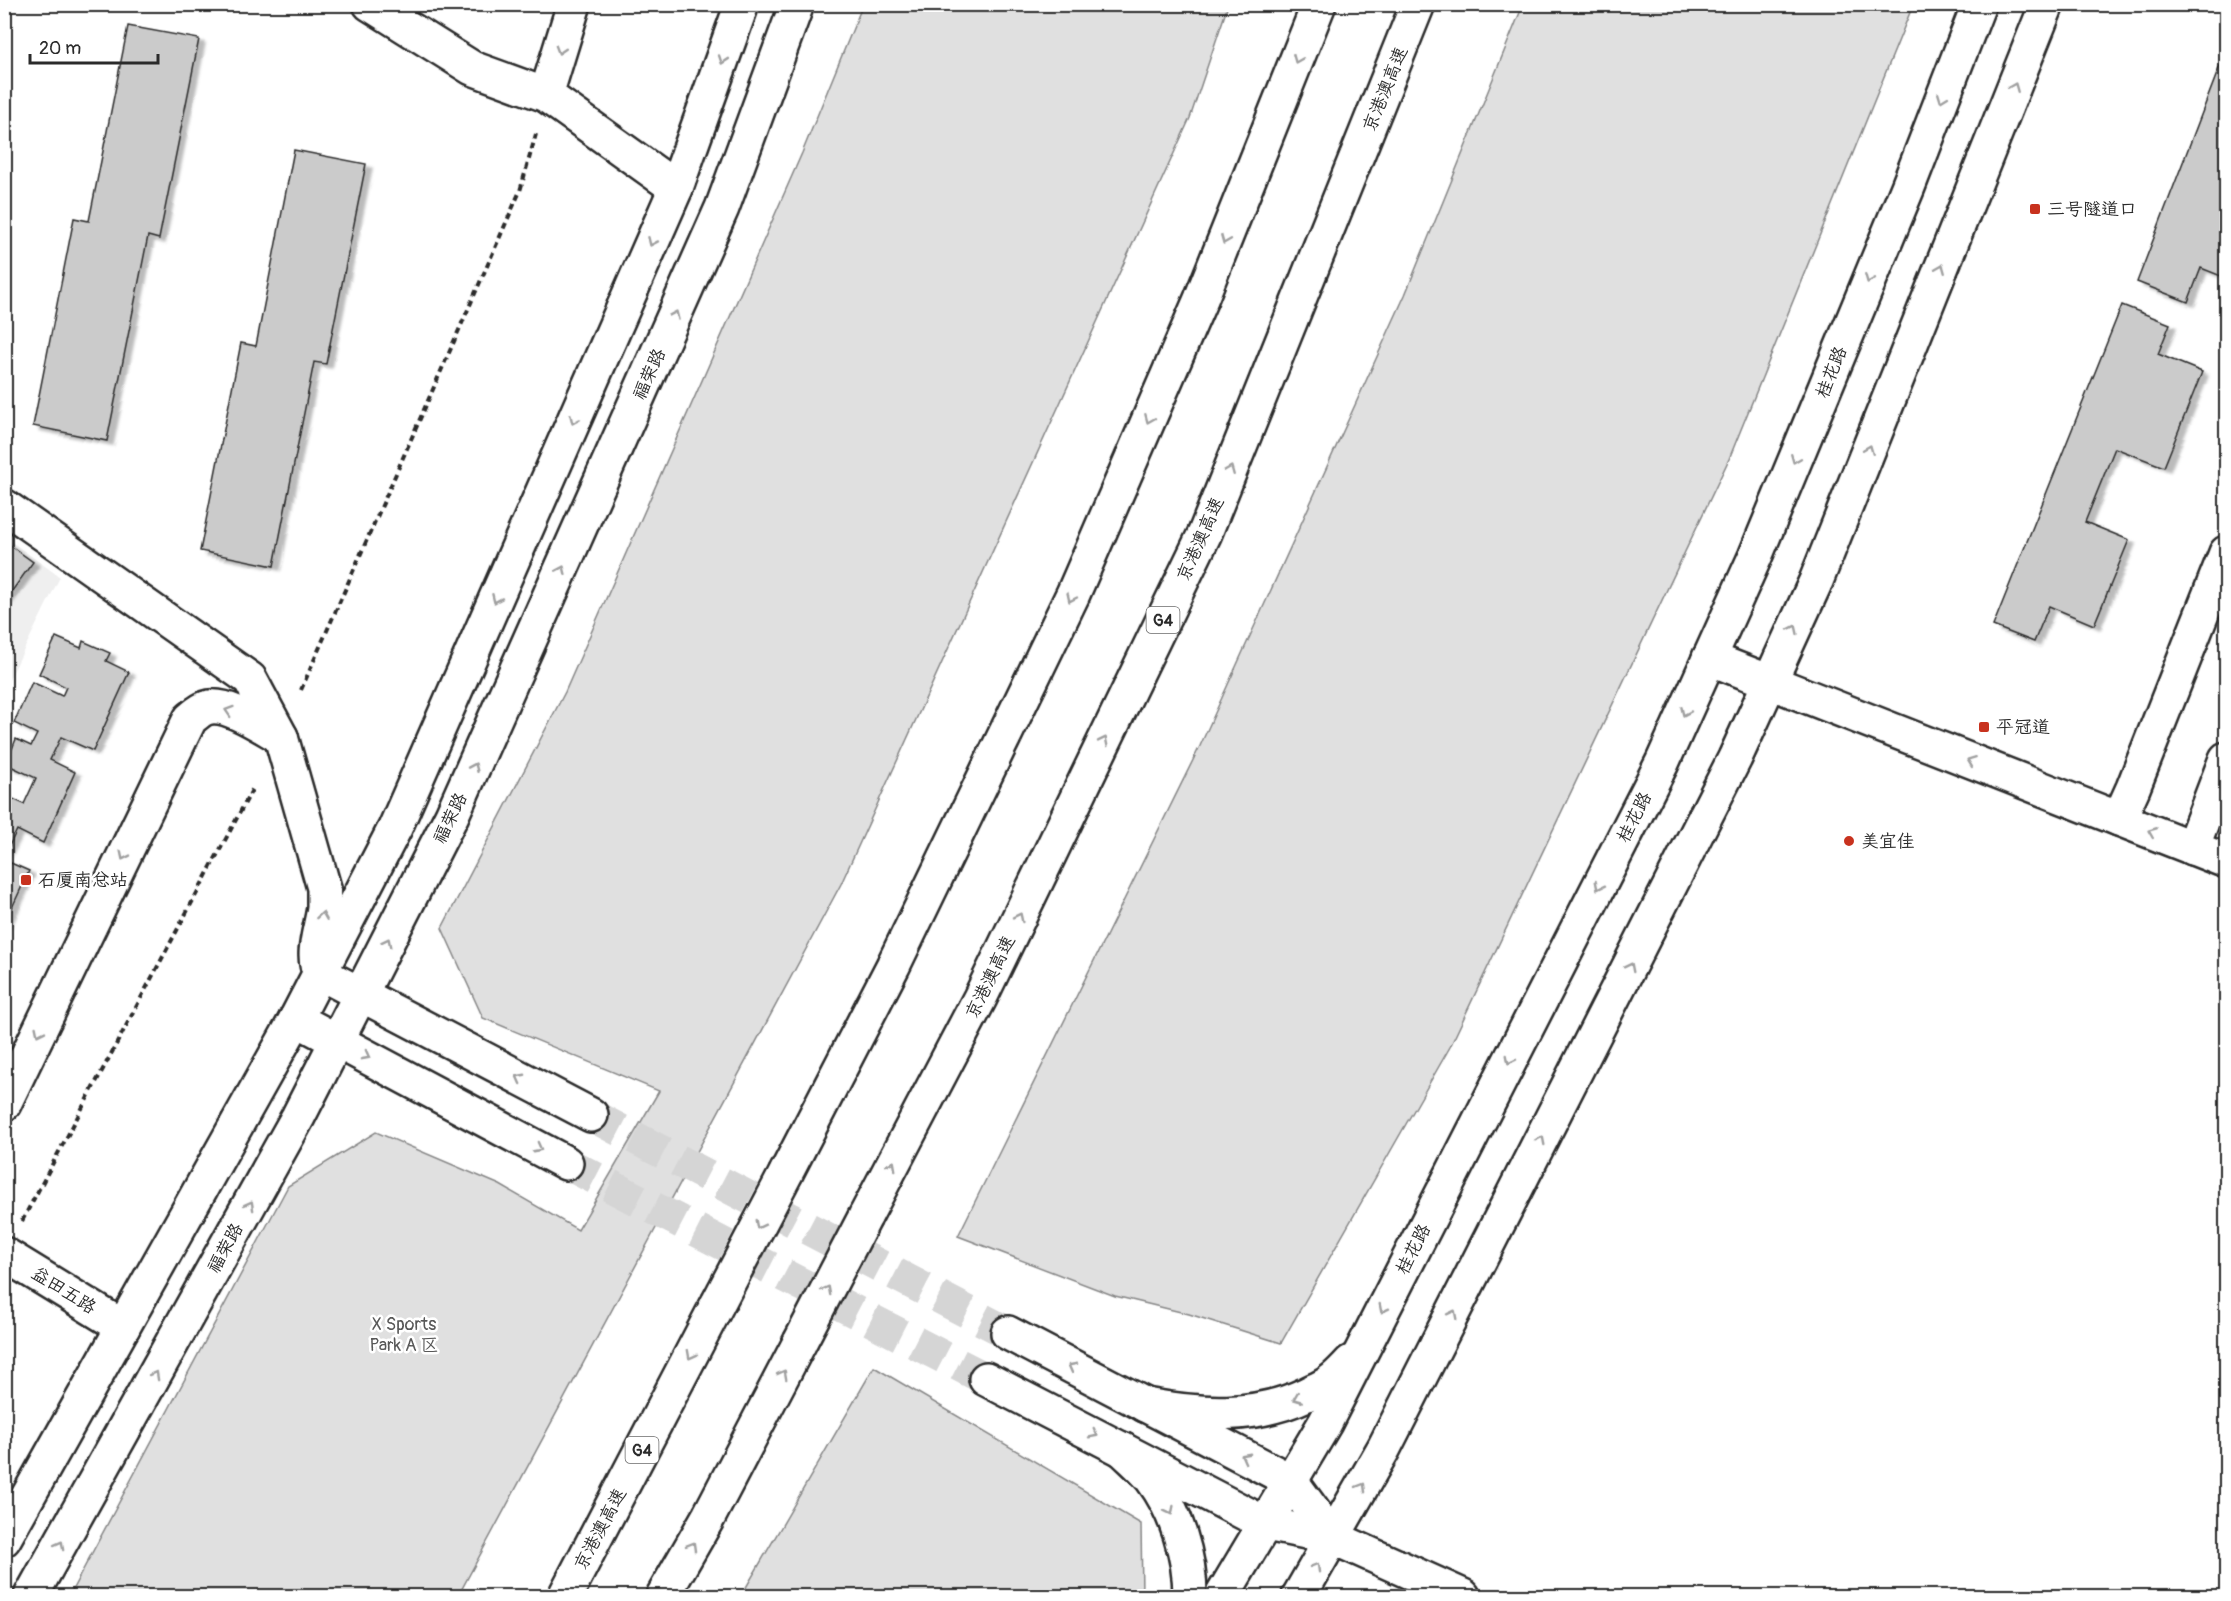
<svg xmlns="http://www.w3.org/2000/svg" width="2231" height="1601" font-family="Pangolin,'LXGW WenKai TC',sans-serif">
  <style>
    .built { fill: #efefef }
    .green { fill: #e0e0e0; stroke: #868686; stroke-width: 1.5 }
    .building { fill: #cbcbcb; stroke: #2b2b2b; stroke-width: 1.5; filter: url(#shadow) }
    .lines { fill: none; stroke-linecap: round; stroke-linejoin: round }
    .minor-tunnel { stroke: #d5d5d5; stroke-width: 33; stroke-dasharray: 33 16; stroke-linecap: butt }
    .minor-casing { stroke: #2b2b2b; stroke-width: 38 }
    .major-casing { stroke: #2b2b2b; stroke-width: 38 }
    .highway-casing { stroke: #2b2b2b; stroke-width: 38 }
    .path { stroke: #2b2b2b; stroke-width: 4; stroke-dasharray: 6 4.5; stroke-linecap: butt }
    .minor { stroke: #fff; stroke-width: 33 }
    .major { stroke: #fff; stroke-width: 33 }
    .highway { stroke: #fff; stroke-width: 33 }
    .highway-bridge-casing { stroke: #2b2b2b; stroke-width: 38; stroke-linecap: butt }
    .highway-bridge { stroke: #fff; stroke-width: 33 }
    .oneway { stroke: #a0a0a0 }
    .poi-dot { fill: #c8321e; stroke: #fff; stroke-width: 2 }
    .labels { text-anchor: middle; stroke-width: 5; stroke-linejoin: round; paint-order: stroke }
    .shield { fill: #fff; stroke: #6b6b6b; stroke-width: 1.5 }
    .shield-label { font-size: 16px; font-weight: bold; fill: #2b2b2b }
    .street-label { font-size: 18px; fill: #2b2b2b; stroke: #fff }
    .poi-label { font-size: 18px; fill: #2b2b2b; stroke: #fff; text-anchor: start }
    .park-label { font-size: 18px; fill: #585858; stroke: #fff }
  </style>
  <defs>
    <filter id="shadow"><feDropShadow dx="6" dy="4" stdDeviation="1.5" flood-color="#0004"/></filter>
  </defs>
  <rect width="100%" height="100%" fill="#fff"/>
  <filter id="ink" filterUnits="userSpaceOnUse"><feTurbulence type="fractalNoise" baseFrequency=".0167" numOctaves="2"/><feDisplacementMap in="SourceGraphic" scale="12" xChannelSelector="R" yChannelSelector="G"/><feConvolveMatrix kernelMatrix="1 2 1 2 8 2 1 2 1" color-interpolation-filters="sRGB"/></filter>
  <g filter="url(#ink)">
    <path class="built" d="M5,537l55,40 -55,111z"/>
    <g class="green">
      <path d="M863,4l365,1 -38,113 -349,766 -383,712h-389l219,-410 88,-54 124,53 78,45 81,-139 -176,-73 -41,-90 123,-236 237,-539z"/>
      <path d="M1523,5h390l-184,454 -279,588 -169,296 -92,-29 -74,-18 -157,-60 242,-490 205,-451z"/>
      <path d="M874,1367l267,157 1,72h-401z"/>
    </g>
    <g class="building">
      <path d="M128,26l71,13 -40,200 -11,-3 -41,205 -74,-15 41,-208 15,3z"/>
      <path d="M2226,50v228l-25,-10 -13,34 -51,-20z"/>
      <path d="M294,150l72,14 -40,200 -12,-2 -40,204 -74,-15 41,-208 15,3z"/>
      <path d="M2122,305l48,19 -12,30 44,18 -38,95 -49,-19 -30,74 44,18 -35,85 -45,-19 -15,36 -41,-16z"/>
      <path d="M4,541l29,21 -29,40z"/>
      <path d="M56,637l25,11 2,-7 27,12 -4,8 23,11 -36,79 -32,-14 -11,23 25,12 -32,71 -26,-13 -13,26v-61l20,9 12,-26 -30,-14 10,-25 15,7 6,-12 -23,-11 18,-41 30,14 4,-9 -27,-13z"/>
      <path d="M4,860l25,11 -25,54z"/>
    </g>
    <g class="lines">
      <g class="minor-tunnel">
        <path d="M591,1115l417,218"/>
        <path d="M566,1163l420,216"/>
      </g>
      <g class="minor-casing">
        <g id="minor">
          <path d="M370,4l102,64 74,27 130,93"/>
          <path d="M546,95l28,-91"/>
          <path d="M4,506l246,173 31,58 43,151c0,6 0,13 0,19 -2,20 -14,47 -4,66l271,142"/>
          <path d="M1709,658l517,203"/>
          <path d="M2119,819l14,-31 93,-235"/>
          <path d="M2192,848l34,-89"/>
          <path d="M296,1019l270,144"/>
          <path d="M4,1104l186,-385c4,-3 10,-9 16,-11 20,-7 57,19 75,29"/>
          <path d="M4,1254l119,73"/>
          <path d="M1008,1333l283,148 41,56"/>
          <path d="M986,1379l280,145 66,13 131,59"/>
        </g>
      </g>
      <g class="major-casing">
        <g id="major">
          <path d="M1145,1405c55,10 110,14 162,-11 8,-4 17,-7 24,-13 7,-5 14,-13 20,-19"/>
          <path d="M1122,1449c10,10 21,19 30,30 24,32 38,77 38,117"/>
          <path d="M4,1539l292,-520 99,-191 281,-640 66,-184"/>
          <path d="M31,1596l267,-479 154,-302 270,-607 75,-204"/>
          <path d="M1222,1596l103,-173 337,-660 93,-206 153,-370 71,-183"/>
          <path d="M1299,1596l85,-148 351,-690 81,-177 231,-577"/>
        </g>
      </g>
      <g class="highway-casing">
        <g id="highway">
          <path d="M786,1173l107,-207 180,-372 128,-295 118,-295"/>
          <path d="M865,1217l115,-219 225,-465 213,-529"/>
          <path d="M565,1596l153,-293"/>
          <path d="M663,1596l46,-80 91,-174"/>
        </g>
      </g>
      <g class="path">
        <path d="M301,690l219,-499 16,-57"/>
        <path d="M22,1221l232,-435"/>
      </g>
      <use href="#minor" class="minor"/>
      <use href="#major" class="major"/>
      <use href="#highway" class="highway"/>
      <g class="highway-bridge-casing">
        <g id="highway-bridge">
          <path d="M718,1303l68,-130"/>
          <path d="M800,1342l65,-125"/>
        </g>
      </g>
      <use href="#highway-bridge" class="highway-bridge"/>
    </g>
    <defs><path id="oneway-chevron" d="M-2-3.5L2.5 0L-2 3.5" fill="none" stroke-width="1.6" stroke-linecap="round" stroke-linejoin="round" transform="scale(1.5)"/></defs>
    <g class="oneway">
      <use href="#oneway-chevron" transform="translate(560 50) rotate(107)"/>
      <use href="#oneway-chevron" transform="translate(1297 59) rotate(112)"/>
      <use href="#oneway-chevron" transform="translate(723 60) rotate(109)"/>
      <use href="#oneway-chevron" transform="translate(2014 87) rotate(-68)"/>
      <use href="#oneway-chevron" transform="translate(1942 98) rotate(111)"/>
      <use href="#oneway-chevron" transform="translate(1225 240) rotate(112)"/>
      <use href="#oneway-chevron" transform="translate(652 242) rotate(114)"/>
      <use href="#oneway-chevron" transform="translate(1941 268) rotate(-68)"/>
      <use href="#oneway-chevron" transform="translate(1869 279) rotate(112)"/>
      <use href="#oneway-chevron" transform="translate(675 315) rotate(-66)"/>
      <use href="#oneway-chevron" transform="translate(1149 419) rotate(113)"/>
      <use href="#oneway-chevron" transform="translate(574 420) rotate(114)"/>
      <use href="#oneway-chevron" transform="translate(1869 449) rotate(-68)"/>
      <use href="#oneway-chevron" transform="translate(1795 459) rotate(112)"/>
      <use href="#oneway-chevron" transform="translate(1230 470) rotate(-68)"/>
      <use href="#oneway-chevron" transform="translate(562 570) rotate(-66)"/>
      <use href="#oneway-chevron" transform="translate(1071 598) rotate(115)"/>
      <use href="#oneway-chevron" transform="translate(496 599) rotate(114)"/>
      <use href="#oneway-chevron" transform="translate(1794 629) rotate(-65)"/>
      <use href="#oneway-chevron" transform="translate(229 711) rotate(-162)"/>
      <use href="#oneway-chevron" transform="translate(1685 712) rotate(114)"/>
      <use href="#oneway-chevron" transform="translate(1104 741) rotate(-64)"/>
      <use href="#oneway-chevron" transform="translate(1971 761) rotate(-159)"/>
      <use href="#oneway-chevron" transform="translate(474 767) rotate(-66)"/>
      <use href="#oneway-chevron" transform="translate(2152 832) rotate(-158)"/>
      <use href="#oneway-chevron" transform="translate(124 856) rotate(116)"/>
      <use href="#oneway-chevron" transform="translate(1599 886) rotate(117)"/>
      <use href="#oneway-chevron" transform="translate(322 916) rotate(-81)"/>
      <use href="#oneway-chevron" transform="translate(1019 917) rotate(-64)"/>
      <use href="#oneway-chevron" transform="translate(387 942) rotate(-63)"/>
      <use href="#oneway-chevron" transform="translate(1630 967) rotate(-63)"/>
      <use href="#oneway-chevron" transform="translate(39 1032) rotate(116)"/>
      <use href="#oneway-chevron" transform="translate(366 1056) rotate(28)"/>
      <use href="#oneway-chevron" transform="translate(1510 1060) rotate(117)"/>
      <use href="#oneway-chevron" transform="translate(520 1078) rotate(-152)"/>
      <use href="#oneway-chevron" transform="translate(1541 1140) rotate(-63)"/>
      <use href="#oneway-chevron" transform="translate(538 1148) rotate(28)"/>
      <use href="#oneway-chevron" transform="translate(892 1165) rotate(-62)"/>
      <use href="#oneway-chevron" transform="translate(250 1205) rotate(-61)"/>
      <use href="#oneway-chevron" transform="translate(759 1225) rotate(117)"/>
      <use href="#oneway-chevron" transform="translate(827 1290) rotate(-62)"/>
      <use href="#oneway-chevron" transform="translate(1383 1309) rotate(117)"/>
      <use href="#oneway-chevron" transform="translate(1453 1314) rotate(-63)"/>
      <use href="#oneway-chevron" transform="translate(691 1355) rotate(118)"/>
      <use href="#oneway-chevron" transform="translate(1072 1367) rotate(-152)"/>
      <use href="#oneway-chevron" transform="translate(783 1374) rotate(-62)"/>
      <use href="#oneway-chevron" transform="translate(155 1375) rotate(-61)"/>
      <use href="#oneway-chevron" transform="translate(1297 1398) rotate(158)"/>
      <use href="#oneway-chevron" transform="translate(1094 1434) rotate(27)"/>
      <use href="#oneway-chevron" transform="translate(1245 1457) rotate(-152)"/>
      <use href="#oneway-chevron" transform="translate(1362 1487) rotate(-60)"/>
      <use href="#oneway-chevron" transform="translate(1170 1511) rotate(64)"/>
      <use href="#oneway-chevron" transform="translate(60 1545) rotate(-61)"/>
      <use href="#oneway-chevron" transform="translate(692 1546) rotate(-60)"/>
      <use href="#oneway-chevron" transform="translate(1316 1567) rotate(-60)"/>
    </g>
  </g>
  <g class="poi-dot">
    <rect x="2029" y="203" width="12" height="12" rx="3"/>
    <rect x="1978" y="721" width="12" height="12" rx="3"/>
    <circle cx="1849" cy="841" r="6"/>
    <rect x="20" y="874" width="12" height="12" rx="3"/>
  </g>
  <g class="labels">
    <g class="shield">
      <rect x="1146.5" y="607" width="33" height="26" rx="4.5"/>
      <rect x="625.5" y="1437" width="33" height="26" rx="4.5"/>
    </g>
    <g class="shield-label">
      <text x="1163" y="626">G4</text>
      <text x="642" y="1456">G4</text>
    </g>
    <g class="street-label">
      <text transform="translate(1385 89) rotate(-68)" y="6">京港澳高速</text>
      <text transform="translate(1831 372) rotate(-68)" y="6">桂花路</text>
      <text transform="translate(649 374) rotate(-66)" y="6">福荣路</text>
      <text transform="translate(1200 539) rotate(-66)" y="6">京港澳高速</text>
      <text transform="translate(1634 817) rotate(-63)" y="6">桂花路</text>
      <text transform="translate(450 818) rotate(-64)" y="6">福荣路</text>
      <text transform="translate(990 977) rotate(-64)" y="6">京港澳高速</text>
      <text transform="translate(225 1248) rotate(-61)" y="6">福荣路</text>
      <text transform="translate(1413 1249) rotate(-63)" y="6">桂花路</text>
      <text transform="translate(64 1290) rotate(32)" y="6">益田五路</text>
      <text transform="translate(600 1529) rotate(-62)" y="6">京港澳高速</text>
    </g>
    <g class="poi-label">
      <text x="2047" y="215">三号隧道口</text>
      <text x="1996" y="733">平冠道</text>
      <text x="1861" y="847">美宜佳</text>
      <text x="38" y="886">石厦南总站</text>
    </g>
    <g class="park-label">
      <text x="404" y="1330">X Sports<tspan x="404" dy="21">Park A 区</tspan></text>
    </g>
  </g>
  <rect width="2231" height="1601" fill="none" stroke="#fff" stroke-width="24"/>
  <rect x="12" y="12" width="2207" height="1577" fill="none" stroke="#2b2b2b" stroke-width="2" filter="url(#ink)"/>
  <path d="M30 54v9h128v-9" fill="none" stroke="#2b2b2b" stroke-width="3"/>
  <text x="39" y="54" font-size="18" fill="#2b2b2b" stroke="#ffffff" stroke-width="4.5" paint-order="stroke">20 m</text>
</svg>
